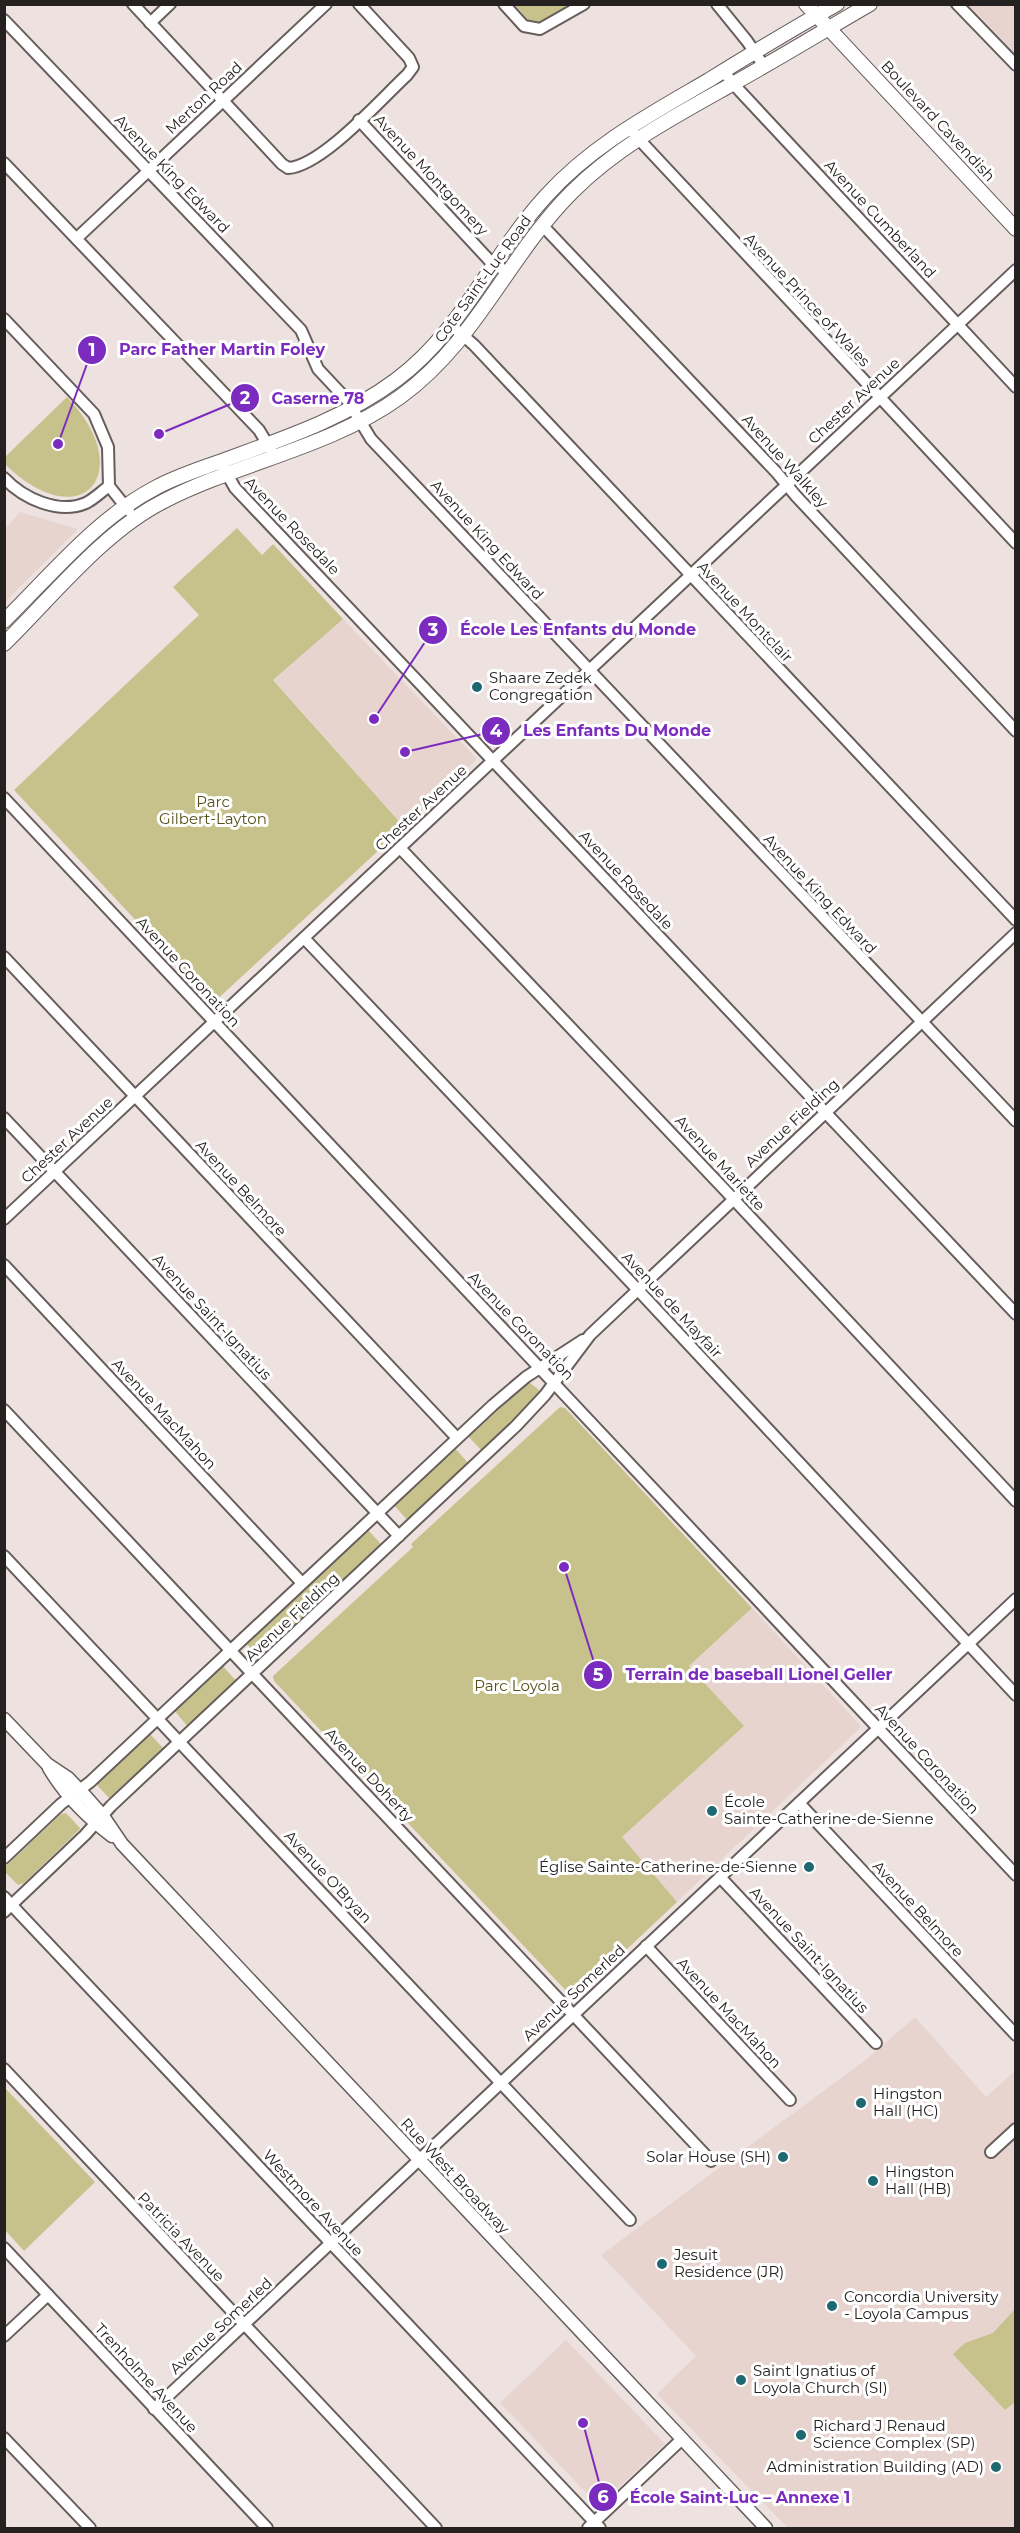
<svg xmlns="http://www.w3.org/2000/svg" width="1020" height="2533" font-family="Montserrat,sans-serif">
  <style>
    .built { fill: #e7d4cf }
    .green { fill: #c7c28c }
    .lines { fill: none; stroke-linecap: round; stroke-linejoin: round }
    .minor-casing { stroke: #675e5c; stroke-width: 14 }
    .tertiary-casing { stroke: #675e5c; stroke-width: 15 }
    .secondary-casing { stroke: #675e5c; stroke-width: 16 }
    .minor { stroke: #fff; stroke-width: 10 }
    .tertiary { stroke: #fff; stroke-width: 12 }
    .secondary { stroke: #fff; stroke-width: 14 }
    .poi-dot { fill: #1d6871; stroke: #fff; stroke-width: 2 }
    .labels { text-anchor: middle; stroke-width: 6; stroke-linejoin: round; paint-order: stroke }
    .street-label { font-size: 15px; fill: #252120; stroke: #fff }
    .poi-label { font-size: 15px; fill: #252120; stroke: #fff; text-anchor: start }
    .park-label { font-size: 15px; fill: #57511b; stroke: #fff }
    .leader { fill: none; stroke: #7b2cbf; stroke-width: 2 }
    .callout-dot { fill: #7b2cbf; stroke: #fff; stroke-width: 2 }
    .mark-label { font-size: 18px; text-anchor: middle; font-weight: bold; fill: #fff }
    .callout-label { font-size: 16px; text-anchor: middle; font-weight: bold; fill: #7b2cbf; stroke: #fff; stroke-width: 6; stroke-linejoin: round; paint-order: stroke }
  </style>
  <rect width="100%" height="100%" fill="#ede2e0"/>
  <g class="built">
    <path d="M969,5h46v48z"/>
    <path d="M20,512l58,17 -73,73v-73z"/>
    <path d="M343,619l134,140 -73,68 -131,-148z"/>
    <path d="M752,1608l108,117v3l-183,174 -56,-64 123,-112 -55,-60z"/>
    <path d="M915,2017l71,80 29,-26v457h-227l-131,-134 39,-38 -95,-101 266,-196z"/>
    <path d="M566,2340l99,104 -66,62 -99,-103z"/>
  </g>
  <g class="green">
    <path d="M515,5h51l-2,3 -26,16 -7,-1z"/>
    <path d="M67,397c72,75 14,142 -62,67v-7z"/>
    <path d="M237,528l25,27 11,-11 70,75 -70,61 131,147 -191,176 -199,-213 185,-175 -26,-28z"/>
    <path d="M529,1382l10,8 -1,4 -23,28 -32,30 -17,-18z"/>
    <path d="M560,1407l5,1 187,200 -63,58 55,60 -122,111 55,65 -101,95 -5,-1 -297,-315 -1,-5 140,-129 -2,-3z"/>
    <path d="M453,1446l17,19 -62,56 -15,-17z"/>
    <path d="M367,1529l15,16 -121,114 -15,-16z"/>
    <path d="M222,1665l15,17 -49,45 -14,-17z"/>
    <path d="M147,1734h3l14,15 -53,51 -16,-17z"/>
    <path d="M66,1813l14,15 -1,2 -55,53 -6,2 -13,-13v-5l56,-53z"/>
    <path d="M5,2088l90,94 -71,69 -19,-21z"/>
    <path d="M1015,2309v93l-10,8 -52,-56 12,-11 28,-10z"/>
  </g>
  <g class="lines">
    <g class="minor-casing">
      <g id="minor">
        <path d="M133,4l149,160 6,4c34,-2 93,-69 119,-93l6,-8 -4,-9 -50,-54"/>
        <path d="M504,4l20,22 16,3 44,-25"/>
        <path d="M717,4l30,37 17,25"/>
        <path d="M957,4l59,61"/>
        <path d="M4,20l297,310 17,39 30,32 23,38 645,682"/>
        <path d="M150,23l20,-19"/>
        <path d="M723,71l15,18 278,298"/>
        <path d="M359,120l130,140 19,13"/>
        <path d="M634,134l382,409"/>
        <path d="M4,163l255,267 16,27"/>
        <path d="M542,225l235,248 19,23 220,235"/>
        <path d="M77,238l249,-234"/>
        <path d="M4,319l90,95 14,33 1,39 20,25"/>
        <path d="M452,326l22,19 542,575"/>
        <path d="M223,467l12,21 781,826"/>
        <path d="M4,478c19,20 54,37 82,25 8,-4 15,-11 23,-17"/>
        <path d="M4,798l1012,1077"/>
        <path d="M400,848l324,341 292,312"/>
        <path d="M304,938l334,352 378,405"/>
        <path d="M4,957l453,481"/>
        <path d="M4,1118l395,418"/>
        <path d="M4,1219l1012,-949"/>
        <path d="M4,1265l298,318"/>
        <path d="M4,1410l707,751"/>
        <path d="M4,1556l626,664"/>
        <path d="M799,1803l217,232"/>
        <path d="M4,1858l57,-54 29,-22 403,-377 33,-28 57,-37"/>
        <path d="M720,1877l156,166"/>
        <path d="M4,1897l596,631"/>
        <path d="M4,1912l81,-77 26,-29 405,-380 29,-31 45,-60 426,-402"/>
        <path d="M646,1946l144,154"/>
        <path d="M4,2069l432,459"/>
        <path d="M991,2152l25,-23"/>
        <path d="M4,2248l263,280"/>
        <path d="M4,2336l44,-41"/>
        <path d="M154,2409l862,-810"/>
        <path d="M4,2438l86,90"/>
        <path d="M588,2528l94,-89"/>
      </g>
    </g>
    <g class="tertiary-casing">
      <g id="tertiary">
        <path d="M4,1719l43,45 21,14 19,20 16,18 19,28 644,684"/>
        <path d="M49,1768c16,27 38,49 63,68"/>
      </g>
    </g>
    <g class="secondary-casing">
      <g id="secondary">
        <path d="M806,4l210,225"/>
        <path d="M4,621c47,-46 92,-102 151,-133 20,-11 42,-18 64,-26 60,-22 125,-43 177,-82 67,-50 95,-124 150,-184 46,-51 105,-82 163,-116 42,-26 85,-52 128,-76"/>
        <path d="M4,644c48,-47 100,-113 160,-143 76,-39 165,-53 236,-104 77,-56 107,-140 172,-205 47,-47 107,-78 164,-110 45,-25 89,-52 134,-78"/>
      </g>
    </g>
    <use href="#minor" class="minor"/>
    <use href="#tertiary" class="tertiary"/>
    <use href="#secondary" class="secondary"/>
  </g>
  <g class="poi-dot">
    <circle cx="477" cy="687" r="6"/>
    <circle cx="712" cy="1811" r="6"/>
    <circle cx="809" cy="1867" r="6"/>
    <circle cx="861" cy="2103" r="6"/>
    <circle cx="783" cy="2157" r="6"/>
    <circle cx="873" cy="2181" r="6"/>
    <circle cx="662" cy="2264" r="6"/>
    <circle cx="832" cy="2306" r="6"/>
    <circle cx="741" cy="2380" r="6"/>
    <circle cx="801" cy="2435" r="6"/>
    <circle cx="996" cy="2467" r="6"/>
  </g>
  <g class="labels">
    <g class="street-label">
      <text transform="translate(204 98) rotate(-43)" y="5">Merton Road</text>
      <text transform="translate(938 121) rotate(47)" y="5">Boulevard Cavendish</text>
      <text transform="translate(172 174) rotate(46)" y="5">Avenue King Edward</text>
      <text transform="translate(431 175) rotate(47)" y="5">Avenue Montgomery</text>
      <text transform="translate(880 219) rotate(47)" y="5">Avenue Cumberland</text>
      <text transform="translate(483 279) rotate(-54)" y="5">Cote Saint-Luc Road</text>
      <text transform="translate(807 300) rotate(47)" y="5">Avenue Prince of Wales</text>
      <text transform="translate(854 401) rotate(-43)" y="5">Chester Avenue</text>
      <text transform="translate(785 461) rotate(48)" y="5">Avenue Walkley</text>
      <text transform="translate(292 526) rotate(46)" y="5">Avenue Rosedale</text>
      <text transform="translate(487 540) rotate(47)" y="5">Avenue King Edward</text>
      <text transform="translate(745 612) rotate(47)" y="5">Avenue Montclair</text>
      <text transform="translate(421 808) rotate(-43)" y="5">Chester Avenue</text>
      <text transform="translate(626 880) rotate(47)" y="5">Avenue Rosedale</text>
      <text transform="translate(820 894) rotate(47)" y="5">Avenue King Edward</text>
      <text transform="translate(188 972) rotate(47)" y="5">Avenue Coronation</text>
      <text transform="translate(792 1123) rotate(-43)" y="5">Avenue Fielding</text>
      <text transform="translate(67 1140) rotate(-43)" y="5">Chester Avenue</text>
      <text transform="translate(720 1163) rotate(47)" y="5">Avenue Mariette</text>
      <text transform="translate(241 1188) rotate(47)" y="5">Avenue Belmore</text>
      <text transform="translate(672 1305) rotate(47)" y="5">Avenue de Mayfair</text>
      <text transform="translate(212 1317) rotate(47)" y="5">Avenue Saint-Ignatius</text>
      <text transform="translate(521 1326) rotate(46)" y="5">Avenue Coronation</text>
      <text transform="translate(164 1414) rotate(47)" y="5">Avenue MacMahon</text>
      <text transform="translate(292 1617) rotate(-43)" y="5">Avenue Fielding</text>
      <text transform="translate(927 1759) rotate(47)" y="5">Avenue Coronation</text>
      <text transform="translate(369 1775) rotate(47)" y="5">Avenue Doherty</text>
      <text transform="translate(328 1877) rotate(47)" y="5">Avenue O'Bryan</text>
      <text transform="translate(918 1909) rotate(47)" y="5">Avenue Belmore</text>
      <text transform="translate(809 1950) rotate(47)" y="5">Avenue Saint-Ignatius</text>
      <text transform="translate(574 1993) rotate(-43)" y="5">Avenue Somerled</text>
      <text transform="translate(729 2013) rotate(47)" y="5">Avenue MacMahon</text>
      <text transform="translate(455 2176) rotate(47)" y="5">Rue West Broadway</text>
      <text transform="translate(313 2203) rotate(47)" y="5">Westmore Avenue</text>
      <text transform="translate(181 2237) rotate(46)" y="5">Patricia Avenue</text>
      <text transform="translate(221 2326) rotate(-43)" y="5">Avenue Somerled</text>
      <text transform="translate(146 2378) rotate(47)" y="5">Trenholme Avenue</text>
    </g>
    <g class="poi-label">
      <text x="489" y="683">Shaare Zedek<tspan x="489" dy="17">Congregation</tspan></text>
      <text x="724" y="1807">École<tspan x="724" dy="17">Sainte-Catherine-de-Sienne</tspan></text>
      <text x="797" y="1872" text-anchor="end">Église Sainte-Catherine-de-Sienne</text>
      <text x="873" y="2099">Hingston<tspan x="873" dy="17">Hall (HC)</tspan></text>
      <text x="771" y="2162" text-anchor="end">Solar House (SH)</text>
      <text x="885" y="2177">Hingston<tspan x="885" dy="17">Hall (HB)</tspan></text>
      <text x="674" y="2260">Jesuit<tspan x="674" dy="17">Residence (JR)</tspan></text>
      <text x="844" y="2302">Concordia University<tspan x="844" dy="17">- Loyola Campus</tspan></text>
      <text x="753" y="2376">Saint Ignatius of<tspan x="753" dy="17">Loyola Church (SI)</tspan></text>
      <text x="813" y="2431">Richard J Renaud<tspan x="813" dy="17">Science Complex (SP)</tspan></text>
      <text x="984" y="2472" text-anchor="end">Administration Building (AD)</text>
    </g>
    <g class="park-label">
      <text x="213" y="807">Parc<tspan x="213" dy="17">Gilbert-Layton</tspan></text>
      <text x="517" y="1691">Parc Loyola</text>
    </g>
  </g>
  <path class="leader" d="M58 444L92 350M159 434L245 398M374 719L433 630M405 752L496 731M564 1567L598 1675M583 2423L603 2497"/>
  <g class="callout-dot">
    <circle cx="58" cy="444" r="6"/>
    <circle cx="159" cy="434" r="6"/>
    <circle cx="374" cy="719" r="6"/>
    <circle cx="405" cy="752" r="6"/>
    <circle cx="564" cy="1567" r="6"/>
    <circle cx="583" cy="2423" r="6"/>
    <circle cx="92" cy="350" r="15"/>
    <circle cx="245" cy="398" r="15"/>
    <circle cx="433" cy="630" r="15"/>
    <circle cx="496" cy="731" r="15"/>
    <circle cx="598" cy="1675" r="15"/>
    <circle cx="603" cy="2497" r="15"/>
  </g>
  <g class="mark-label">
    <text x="92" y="356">1</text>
    <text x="245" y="404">2</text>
    <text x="433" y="636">3</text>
    <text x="496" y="737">4</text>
    <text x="598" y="1681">5</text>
    <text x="603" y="2503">6</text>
  </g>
  <g class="callout-label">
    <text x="222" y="355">Parc Father Martin Foley</text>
    <text x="318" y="404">Caserne 78</text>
    <text x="578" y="635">École Les Enfants du Monde</text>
    <text x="617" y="736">Les Enfants Du Monde</text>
    <text x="759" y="1680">Terrain de baseball Lionel Geller</text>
    <text x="740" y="2503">École Saint-Luc – Annexe 1</text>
  </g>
  <rect width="1020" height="2533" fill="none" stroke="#252120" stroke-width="12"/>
</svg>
